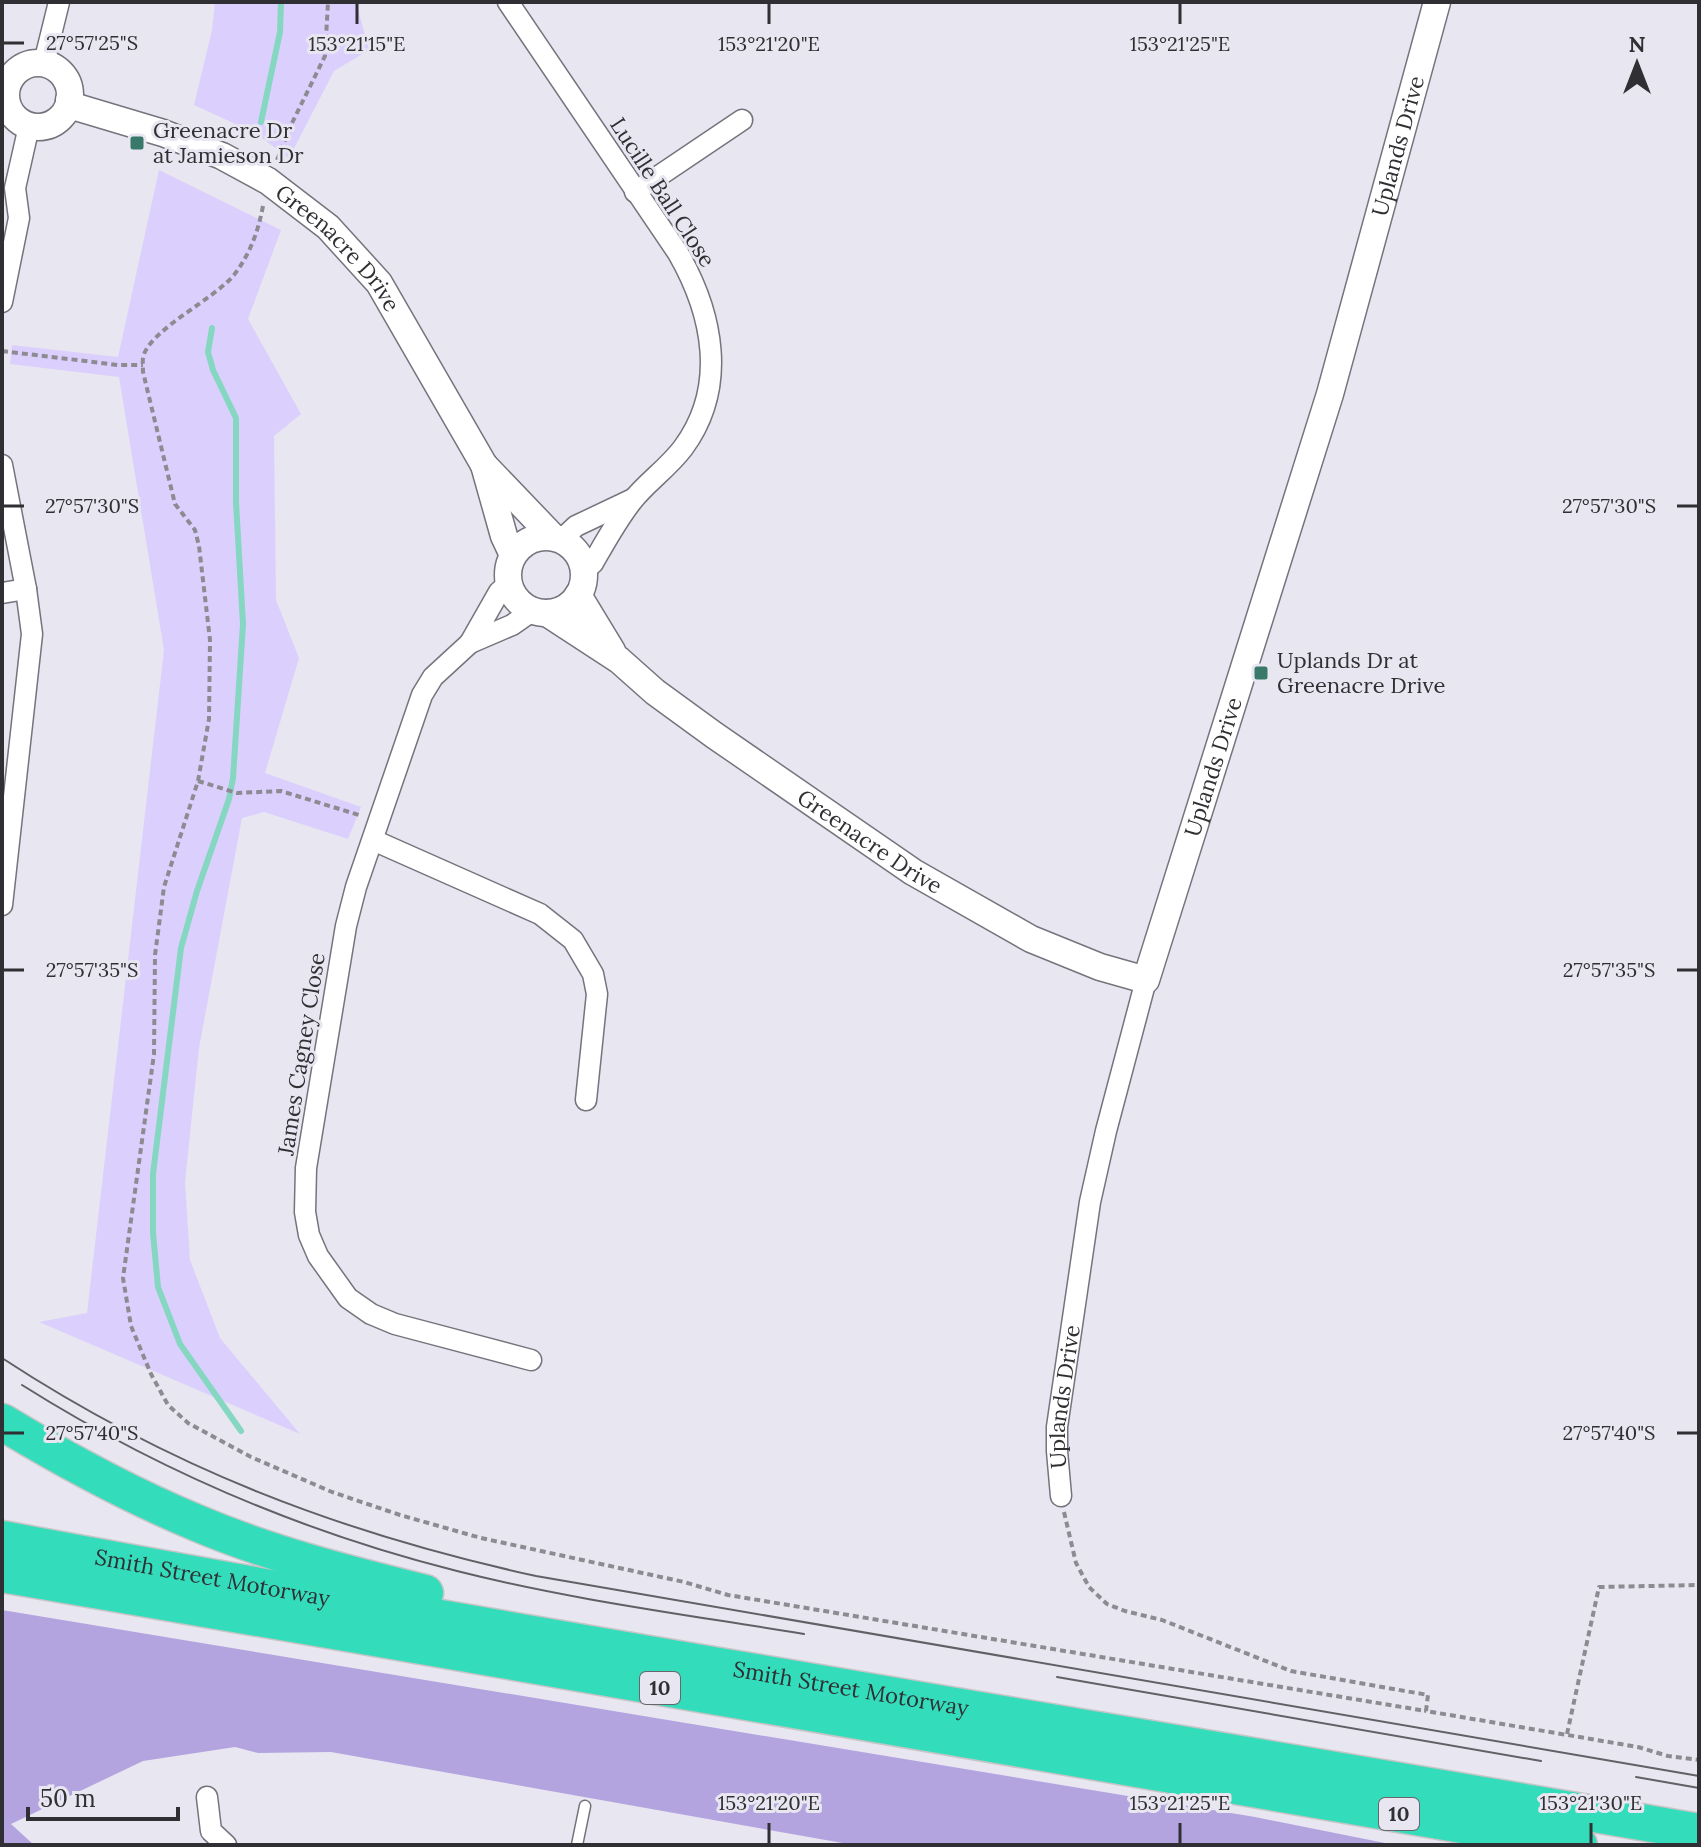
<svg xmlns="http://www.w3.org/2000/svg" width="1701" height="1847" font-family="Lora,serif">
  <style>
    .green { fill: #dbd0fd }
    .forest { fill: #b3a4e0 }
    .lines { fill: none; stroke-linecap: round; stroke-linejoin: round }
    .stream { stroke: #85d7c1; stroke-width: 6 }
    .service-casing { stroke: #75737c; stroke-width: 13 }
    .minor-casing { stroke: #75737c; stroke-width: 23 }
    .tertiary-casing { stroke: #75737c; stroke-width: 29 }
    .motorway-casing { stroke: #c5c5c6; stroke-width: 39 }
    .path { stroke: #8d8b92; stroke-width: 4; stroke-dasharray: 6 4; stroke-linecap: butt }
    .service { stroke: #fff; stroke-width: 10 }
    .minor { stroke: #fff; stroke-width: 20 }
    .tertiary { stroke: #fff; stroke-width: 26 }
    .motorway { stroke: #3db; stroke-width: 36 }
    .tram { stroke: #616066; stroke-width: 2 }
    .ticks { fill: none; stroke: #302f33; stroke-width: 3 }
    .poi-dot { fill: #387969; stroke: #e8e6f0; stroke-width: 3 }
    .labels { text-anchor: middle; stroke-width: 6; stroke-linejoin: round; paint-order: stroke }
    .shield { fill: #e8e6f0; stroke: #67666c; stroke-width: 2 }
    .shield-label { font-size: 20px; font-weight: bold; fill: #302f33 }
    .poi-label { font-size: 22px; fill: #302f33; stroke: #e8e6f0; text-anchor: start }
    .street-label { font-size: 22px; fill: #302f33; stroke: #e8e6f0 }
    .ticks-label { font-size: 20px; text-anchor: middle; fill: #302f33; stroke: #e8e6f0; stroke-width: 6; stroke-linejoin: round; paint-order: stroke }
  </style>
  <rect width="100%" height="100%" fill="#e8e6f0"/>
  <g class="green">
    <path d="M215,2h141l13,48 -35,21 -45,87 -34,-25 -61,-28 18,-75z"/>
    <path d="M159,170l122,60 -33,89 53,95 -27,22 2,164 23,58 -34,115 96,34 -13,32 -84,-27 -22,6 -43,230 -14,134 5,78 30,78 80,96 -261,-112 48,-9 77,-663 -45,-273 -109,-13 2,-19 106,12z"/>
  </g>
  <path class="forest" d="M2,1610l1253,207 140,28h-541l-523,-93 -73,1 -23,-6 -92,14 -132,63 23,21h-32z"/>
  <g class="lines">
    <g class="stream">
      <path d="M261,122l19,-90 1,-30"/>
      <path d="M212,328l-4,24 5,18 23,48v84l7,122 -10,154 -4,21 -32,92 -16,57 -28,226v59l5,54 22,57 61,87"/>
    </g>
    <g class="service-casing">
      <path id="service" d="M577,1845l8,-39"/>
    </g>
    <g class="minor-casing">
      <g id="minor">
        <path d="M508,2l170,251c35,61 50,134 5,195 -15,20 -36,34 -51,53 -15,19 -27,41 -39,62l-9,8"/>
        <path d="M44,63l15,-61"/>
        <path d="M635,192l107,-72"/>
        <path d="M2,302l17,-84 -4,-30 12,-53 5,-9"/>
        <path d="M2,465l24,124 6,45 -30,271"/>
        <path d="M561,540l15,-14 57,-27"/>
        <path d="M2,593l24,-4"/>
        <path d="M470,643l29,-51 9,-8"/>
        <path d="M373,840l167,74 33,26 20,34 4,20 -11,106"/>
        <path d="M531,1360l-136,-36 -24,-10 -23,-16 -30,-42 -9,-21 -4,-23 1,-44 40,-242 10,-39 66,-192 11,-18 37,-34 42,-18 20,-14"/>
        <path id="s1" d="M1061,1496l-4,-45v-24l33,-225 16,-71 40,-151"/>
        <path d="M207,1797l4,34 15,14"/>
      </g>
    </g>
    <g class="tertiary-casing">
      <g id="tertiary">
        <circle cx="38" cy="95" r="32"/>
        <path id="s2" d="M69,100l7,7 87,26 59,23 46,25 60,46 51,56 105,182 69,72"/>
        <path d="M484,465l20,71 9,19"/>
        <circle cx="546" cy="575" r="38"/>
        <path d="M578,595l34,56"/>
        <path id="s3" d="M547,613l72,47 36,32 59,43 199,137 118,67 69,28 46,13 184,-586 107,-392"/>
      </g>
    </g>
    <g class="motorway-casing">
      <g id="motorway">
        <path d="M2,1422c63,38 127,73 195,101 73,31 151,51 228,70"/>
        <path id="s4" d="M2,1539c564,105 1131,195 1697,293"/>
        <path d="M2,1574l1577,271"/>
      </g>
    </g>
    <g class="path">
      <path d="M277,160l15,-37 33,-67 3,-54"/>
      <path d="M263,206c-5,26 -13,48 -29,69 -20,24 -79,52 -90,79 -2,4 -1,13 -1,18l32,132 20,26 4,16 11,94 -1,79 -11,62 -34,106 -9,68 -1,99 -31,224 8,48 20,48 17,31 20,18 63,34 81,35 68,23 81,23 203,44 44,13 698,116"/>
      <path d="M2,351l116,14h25"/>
      <path d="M198,781l39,12 44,-2 81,25"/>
      <path d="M1064,1512l12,51 13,24 18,17 18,7 37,9 129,51 137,24 -2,16 212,36 30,9 31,4"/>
      <path d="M1567,1734l32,-147 100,-2"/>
    </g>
    <use href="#service" class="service"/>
    <use href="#minor" class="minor"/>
    <use href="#tertiary" class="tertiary"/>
    <use href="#motorway" class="motorway"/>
    <g class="tram">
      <path d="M2,1358c168,110 338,175 534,218l1163,200"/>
      <path d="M22,1385c135,85 280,147 435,186 114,29 232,44 347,63"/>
      <path d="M1057,1677l484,84"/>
      <path d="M1636,1777l63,11"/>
    </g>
  </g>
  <path class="ticks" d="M357,4v20M769,4v20M1180,4v20M4,43h20M4,506h20M1677,506h20M4,970h20M1677,970h20M4,1433h20M1677,1433h20M769,1823v20M1180,1823v20M1591,1823v20"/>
  <g class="poi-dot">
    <rect x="129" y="135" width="16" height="16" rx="4"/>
    <rect x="1253" y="665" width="16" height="16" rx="4"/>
  </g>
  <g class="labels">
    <g class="shield">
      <rect x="640" y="1672" width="40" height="32" rx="6"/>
      <rect x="1379" y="1798" width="40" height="32" rx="6"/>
    </g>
    <g class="shield-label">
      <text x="660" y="1695">10</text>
      <text x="1399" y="1821">10</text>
    </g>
    <g class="poi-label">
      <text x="153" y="138">Greenacre Dr<tspan x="153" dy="25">at Jamieson Dr</tspan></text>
      <text x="1277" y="668">Uplands Dr at<tspan x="1277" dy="25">Greenacre Drive</tspan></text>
    </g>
    <g class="street-label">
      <text dy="8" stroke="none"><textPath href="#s3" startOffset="1578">Uplands Drive</textPath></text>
      <text transform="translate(663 192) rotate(57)" y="8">Lucille Ball Close</text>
      <text dy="8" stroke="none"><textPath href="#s2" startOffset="314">Greenacre Drive</textPath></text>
      <text dy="8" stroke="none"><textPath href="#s3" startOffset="930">Uplands Drive</textPath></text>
      <text dy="8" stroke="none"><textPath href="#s3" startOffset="396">Greenacre Drive</textPath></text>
      <text transform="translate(301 1054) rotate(-81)" y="8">James Cagney Close</text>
      <text dy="8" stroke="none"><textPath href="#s1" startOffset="100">Uplands Drive</textPath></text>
      <text dy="8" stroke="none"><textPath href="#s4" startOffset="214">Smith Street Motorway</textPath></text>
      <text dy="8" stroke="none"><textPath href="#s4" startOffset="862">Smith Street Motorway</textPath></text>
    </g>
  </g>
  <g class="ticks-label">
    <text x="92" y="50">27°57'25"S</text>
    <text x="357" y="51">153°21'15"E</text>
    <text x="769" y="51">153°21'20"E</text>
    <text x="1180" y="51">153°21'25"E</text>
    <text x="92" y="513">27°57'30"S</text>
    <text x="1609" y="513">27°57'30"S</text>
    <text x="92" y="977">27°57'35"S</text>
    <text x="1609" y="977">27°57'35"S</text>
    <text x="92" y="1440">27°57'40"S</text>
    <text x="1609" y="1440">27°57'40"S</text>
    <text x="769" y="1810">153°21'20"E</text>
    <text x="1180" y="1810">153°21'25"E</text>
    <text x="1591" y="1810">153°21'30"E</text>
  </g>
  <rect width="1701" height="1847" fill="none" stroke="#302f33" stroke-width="8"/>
  <g transform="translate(1637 64)" stroke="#e8e6f0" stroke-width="6" paint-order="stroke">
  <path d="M0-6L14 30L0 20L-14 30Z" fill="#302f33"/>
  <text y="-12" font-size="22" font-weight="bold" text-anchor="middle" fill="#302f33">N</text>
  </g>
  <path d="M28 1807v12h150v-12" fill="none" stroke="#302f33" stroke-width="4"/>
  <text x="40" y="1807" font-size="24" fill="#302f33" stroke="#e8e6f0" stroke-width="6" paint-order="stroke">50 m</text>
</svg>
